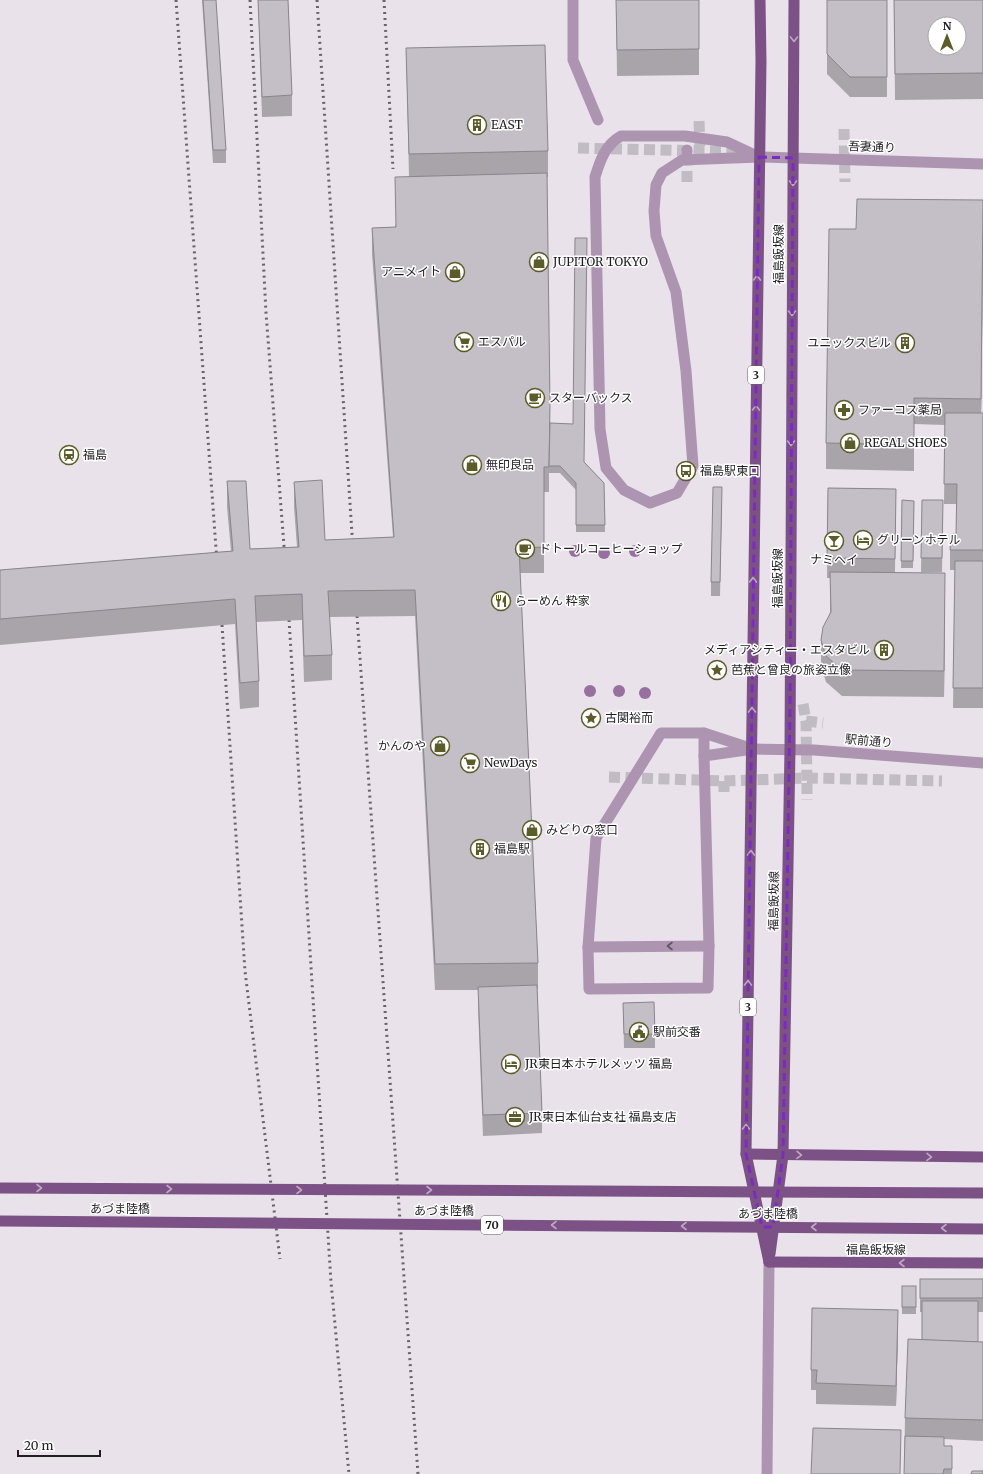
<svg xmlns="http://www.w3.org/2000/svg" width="983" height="1474" font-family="Merriweather,'Noto Sans JP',serif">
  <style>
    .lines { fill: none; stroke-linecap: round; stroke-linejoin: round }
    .pedestrian-tunnel { stroke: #c1bbc3; stroke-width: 11; stroke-dasharray: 11 5.5; stroke-linecap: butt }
    .service { stroke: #ad95b2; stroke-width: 11 }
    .pedestrian { stroke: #ad95b2; stroke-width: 11 }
    .minor { stroke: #ad95b2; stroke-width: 11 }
    .tertiary { stroke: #ad95b2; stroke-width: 11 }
    .primary { stroke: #7c5286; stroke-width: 11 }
    .rail { stroke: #68656a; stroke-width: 3; stroke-dasharray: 2 4; stroke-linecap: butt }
    .primary-bridge { stroke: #7c5286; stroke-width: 11 }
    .tree { fill: #9870a0 }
    .wall { fill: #a9a3aa }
    .shaded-wall { fill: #89858b }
    .building { fill: #c4bec6; stroke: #89858b; fill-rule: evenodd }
    .oneway { stroke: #bea8c2 }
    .oneway2 { stroke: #5f5462 }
    .marked { fill: none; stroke: #7b2cbf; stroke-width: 3; stroke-dasharray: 8 5; stroke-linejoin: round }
    .labels { text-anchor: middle; stroke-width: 3; stroke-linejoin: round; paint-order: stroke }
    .shield { fill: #fff; stroke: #636264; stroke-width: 1 }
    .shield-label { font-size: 11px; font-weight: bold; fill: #201e21 }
    .poi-label { font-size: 12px; fill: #201e21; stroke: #fff; text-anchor: start }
    .street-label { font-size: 12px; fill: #201e21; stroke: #fff }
  </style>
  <rect width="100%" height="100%" fill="#e9e2eb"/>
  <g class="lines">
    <g class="pedestrian-tunnel">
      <path d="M699,121l1,25"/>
      <path d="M844,129l1,53"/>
      <path d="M578,148l170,4"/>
      <path d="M687,182v-30"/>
      <path d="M803,704l3,17 1,62h2"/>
      <path d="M806,721l17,2"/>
      <path d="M609,777l115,4 83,-3 135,3"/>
      <path d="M724,781v15"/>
      <path d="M807,783v17"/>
    </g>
    <g class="service">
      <path d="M621,136h64l42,6 32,15 -77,3 -20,13 -6,12 -2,26 2,25 20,56 10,79 7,95 -16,27 -27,10 -26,-13 -18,-22 -6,-39 -5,-252c5,-16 10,-32 26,-41z"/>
      <path d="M661,733h43l49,16 -49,7 5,190 -1,42 -119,1 -1,-42 8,-109z"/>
      <path d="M704,733v23"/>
      <path d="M588,947l121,-1"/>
    </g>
    <path class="pedestrian" d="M687,150v2"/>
    <path class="minor" d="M573,0v60l25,60"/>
    <g class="tertiary">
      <path d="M759,157l224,7"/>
      <path d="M753,749l61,1 169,13"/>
      <path d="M767,1474l2,-212"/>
    </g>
    <g class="primary">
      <path d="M760,0l1,61 -15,1093 23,108"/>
      <path d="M746,1154l237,3"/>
      <path d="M770,1254l13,-99 7,-406 4,-749"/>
      <path d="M769,1262l214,1"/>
    </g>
    <g class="rail">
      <path d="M176,0l41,562"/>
      <path d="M250,0l16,313 19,246"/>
      <path d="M317,0l36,549"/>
      <path d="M384,0l9,169"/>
      <path d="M357,616l61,858"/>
      <path d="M289,620l42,662 18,192"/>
      <path d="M222,625l23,346 35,288"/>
    </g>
    <g class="primary-bridge">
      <path d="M0,1188l983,5"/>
      <path d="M0,1221l983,8"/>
    </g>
  </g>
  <g class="tree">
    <circle cx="575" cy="551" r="6"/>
    <circle cx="635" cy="551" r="6"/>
    <circle cx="604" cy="553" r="6"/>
    <circle cx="590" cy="691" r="6"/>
    <circle cx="619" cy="691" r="6"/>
    <circle cx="645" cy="693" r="6"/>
  </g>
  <g class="wall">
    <path d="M202,0h14l10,150v13h-13z"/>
    <path d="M258,0h30l4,95v21l-30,1z"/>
    <path d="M616,0h83v75l-82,1z"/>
    <path d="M827,0h60v97h-37l-23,-23z"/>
    <path d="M894,0h89v99l-88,1z"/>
    <path d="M406,48l142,103v26h-1l3,246 34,39 20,21 1,49h-29v-42l-16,-17h-11v19h-5v81h-24l18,390v26h-1l5,124v20l-59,3 -5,-129v-17h-43l-20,-374 -86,1 3,38v25l-28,2 -2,-62 -46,2 3,59v26l-19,2 -5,-85 -235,21v-75l231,-19 -4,-44v-26l23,68 47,-2 -3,-40v-25l31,58 68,-3 -21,-283v-26l23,-1 14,-50z"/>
    <path d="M983,200v62l-2,151h2v295h-30l2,-138h-5v-20l6,-16v-30h-12l1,-79 -31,-1v47l-88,-2v-26l30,-214z"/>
    <path d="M828,488l68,1 -1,83 50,27 -1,98 -102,-1 -16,-14 -5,-17v-25l9,-28v-34h-3z"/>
    <path d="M902,500l12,1 -1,67h-12z"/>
    <path d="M922,500l21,13 -1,59h-21z"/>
    <path d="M722,501l-2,95h-9v-14z"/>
    <path d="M623,1003l32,31v14h-31z"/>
    <path d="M920,1279h63v33h-5v30h5v99l-39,-2v7h8v28h-48l1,-56 17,-78v-28h-2z"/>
    <rect x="902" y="1286" width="14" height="28"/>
    <path d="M898,1330l-2,76 -80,-2v-14h-5v-20z"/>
  </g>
  <g class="shaded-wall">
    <path d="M983,236v26l-2,163v-26z"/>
    <path d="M945,573v26l-1,98v-26z"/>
    <path d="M898,1310v20l-2,76v-20z"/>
  </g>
  <g class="building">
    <path d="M203,0h13l10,150h-13z"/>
    <path d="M258,0h30l4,95 -30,2z"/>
    <path d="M616,0h83v49l-82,1z"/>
    <path d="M827,0h60v77h-37l-23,-23z"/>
    <path d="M894,0h89v73l-88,1zM935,24h24v24h-24z"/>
    <path d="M545,45l3,106 -139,3 -3,-106z"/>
    <path d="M547,173l3,231 -1,63h-5v80l-25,1 19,415 -103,1 -20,-374 -87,1 4,64 -28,1 -2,-62 -47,2 4,85 -19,2 -5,-84 -235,20v-49l233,-19 -6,-70h19l4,68 49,-2 -5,-65 28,-2 3,60 69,-3 -22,-309 24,-1 -1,-50z"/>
    <path d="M857,199l126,1 -2,199 -67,-1v47l-88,-2 3,-214h27z"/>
    <path d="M575,238h12l-3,224 20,21 1,42h-29v-42l-16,-17h-11l1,-43 23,1z"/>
    <path d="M945,413h38v137h-33l1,-16h5l1,-50h-13z"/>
    <path d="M713,487h9l-2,95h-9z"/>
    <path d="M828,488l68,1 -1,70 -68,-1z"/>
    <path d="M902,500l12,1 -1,60h-12z"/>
    <path d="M922,500h21l-1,58h-21z"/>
    <path d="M955,561h28v127h-30z"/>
    <path d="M830,572l115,1 -1,98 -102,-1 -16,-14 -5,-16 2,-13 8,-15z"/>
    <path d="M537,985l5,128 -59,2 -5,-128z"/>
    <path d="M654,1002l1,32h-31l-1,-31z"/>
    <rect x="920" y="1279" width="63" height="19"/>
    <rect x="902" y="1286" width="14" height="21"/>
    <path d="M922,1301h56v41l-56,-2z"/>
    <path d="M812,1308l86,2 -2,76 -80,-3 1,-13h-6z"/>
    <path d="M908,1339l75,3v78l-78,-2z"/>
    <path d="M813,1428l88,2 -1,44h-89z"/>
    <path d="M905,1436l39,1v9h8v23h-8l-1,5h-39z"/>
    <path d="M972,1471h11v3h-12z"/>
  </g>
  <defs><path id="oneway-chevron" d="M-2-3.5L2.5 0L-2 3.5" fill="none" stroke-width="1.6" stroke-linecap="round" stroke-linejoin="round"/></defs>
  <g class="oneway">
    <use href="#oneway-chevron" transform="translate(794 39) rotate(90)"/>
    <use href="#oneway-chevron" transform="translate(793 183) rotate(90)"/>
    <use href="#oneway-chevron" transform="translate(757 278) rotate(-89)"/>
    <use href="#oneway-chevron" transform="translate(792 313) rotate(90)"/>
    <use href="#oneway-chevron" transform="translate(756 408) rotate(-89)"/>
    <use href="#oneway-chevron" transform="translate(791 443) rotate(90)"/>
    <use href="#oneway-chevron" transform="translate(753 580) rotate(-89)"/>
    <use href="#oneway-chevron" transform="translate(752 710) rotate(-91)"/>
    <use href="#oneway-chevron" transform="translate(751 853) rotate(-89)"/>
    <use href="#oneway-chevron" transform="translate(748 983) rotate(-89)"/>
    <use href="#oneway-chevron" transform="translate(746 1127) rotate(-90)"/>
    <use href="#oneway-chevron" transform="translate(799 1155) rotate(1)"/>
    <use href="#oneway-chevron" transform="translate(929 1157) rotate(1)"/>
    <use href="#oneway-chevron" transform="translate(39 1188)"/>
    <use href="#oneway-chevron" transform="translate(169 1189)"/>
    <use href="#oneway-chevron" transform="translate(299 1190)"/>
    <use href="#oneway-chevron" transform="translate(429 1190)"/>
    <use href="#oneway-chevron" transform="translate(554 1225) rotate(-180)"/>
    <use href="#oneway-chevron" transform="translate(684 1226) rotate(-180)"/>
    <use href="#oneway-chevron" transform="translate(814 1227) rotate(-180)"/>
    <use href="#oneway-chevron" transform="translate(944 1228) rotate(-180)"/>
    <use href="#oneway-chevron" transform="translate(902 1263) rotate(-180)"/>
  </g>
  <use class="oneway2" href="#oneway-chevron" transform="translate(670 946) rotate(180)"/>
  <path class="marked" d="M759,157l34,1 -3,552 -7,445 -10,72h-11l-16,-73z"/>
  <defs>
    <g id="building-ring" transform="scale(1)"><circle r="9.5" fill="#fff" stroke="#5b5c2a" stroke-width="1.5"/><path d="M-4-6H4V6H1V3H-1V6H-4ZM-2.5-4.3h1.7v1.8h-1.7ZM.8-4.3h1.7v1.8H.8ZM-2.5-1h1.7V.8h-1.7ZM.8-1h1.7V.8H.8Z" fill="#5b5c2a"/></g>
    <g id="shop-ring" transform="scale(1)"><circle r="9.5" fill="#fff" stroke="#5b5c2a" stroke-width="1.5"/><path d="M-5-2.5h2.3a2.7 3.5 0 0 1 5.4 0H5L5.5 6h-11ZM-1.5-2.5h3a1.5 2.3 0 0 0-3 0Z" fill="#5b5c2a"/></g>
    <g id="supermarket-ring" transform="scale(1)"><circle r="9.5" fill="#fff" stroke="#5b5c2a" stroke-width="1.5"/><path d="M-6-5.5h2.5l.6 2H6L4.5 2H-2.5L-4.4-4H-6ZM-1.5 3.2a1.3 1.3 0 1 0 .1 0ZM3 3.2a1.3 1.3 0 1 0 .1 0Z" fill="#5b5c2a"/></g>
    <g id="cafe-ring" transform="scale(1)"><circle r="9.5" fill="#fff" stroke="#5b5c2a" stroke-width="1.5"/><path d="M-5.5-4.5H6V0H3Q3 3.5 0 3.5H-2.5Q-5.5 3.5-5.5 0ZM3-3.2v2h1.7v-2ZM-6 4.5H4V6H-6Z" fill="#5b5c2a"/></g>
    <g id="pharmacy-ring" transform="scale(1)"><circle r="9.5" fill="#fff" stroke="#5b5c2a" stroke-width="1.5"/><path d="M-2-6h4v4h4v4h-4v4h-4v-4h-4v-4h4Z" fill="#5b5c2a"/></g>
    <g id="station-ring" transform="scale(1)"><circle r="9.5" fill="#fff" stroke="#5b5c2a" stroke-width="1.5"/><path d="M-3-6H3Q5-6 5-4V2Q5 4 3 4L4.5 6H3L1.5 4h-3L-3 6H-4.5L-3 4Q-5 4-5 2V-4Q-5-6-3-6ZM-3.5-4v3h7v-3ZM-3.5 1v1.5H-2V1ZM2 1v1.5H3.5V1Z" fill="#5b5c2a"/></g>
    <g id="bus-ring" transform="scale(1)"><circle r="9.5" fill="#fff" stroke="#5b5c2a" stroke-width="1.5"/><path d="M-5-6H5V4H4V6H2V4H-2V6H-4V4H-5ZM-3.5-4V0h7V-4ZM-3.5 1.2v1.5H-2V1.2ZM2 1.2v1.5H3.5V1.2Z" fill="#5b5c2a"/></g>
    <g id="hotel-ring" transform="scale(1)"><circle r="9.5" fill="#fff" stroke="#5b5c2a" stroke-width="1.5"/><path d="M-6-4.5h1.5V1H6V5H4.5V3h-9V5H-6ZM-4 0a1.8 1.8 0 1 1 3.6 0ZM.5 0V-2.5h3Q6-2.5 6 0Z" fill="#5b5c2a"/></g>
    <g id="bar-ring" transform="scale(1)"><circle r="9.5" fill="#fff" stroke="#5b5c2a" stroke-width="1.5"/><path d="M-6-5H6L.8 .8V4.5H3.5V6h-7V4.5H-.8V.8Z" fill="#5b5c2a"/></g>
    <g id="restaurant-ring" transform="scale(1)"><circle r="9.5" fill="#fff" stroke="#5b5c2a" stroke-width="1.5"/><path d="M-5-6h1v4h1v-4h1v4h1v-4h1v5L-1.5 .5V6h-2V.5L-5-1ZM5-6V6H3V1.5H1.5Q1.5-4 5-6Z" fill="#5b5c2a"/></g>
    <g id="sight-ring" transform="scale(1)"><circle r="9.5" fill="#fff" stroke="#5b5c2a" stroke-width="1.5"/><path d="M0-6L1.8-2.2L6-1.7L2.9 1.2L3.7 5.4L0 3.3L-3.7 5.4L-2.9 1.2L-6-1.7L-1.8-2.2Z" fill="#5b5c2a"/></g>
    <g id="civic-ring" transform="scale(1)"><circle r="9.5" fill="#fff" stroke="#5b5c2a" stroke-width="1.5"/><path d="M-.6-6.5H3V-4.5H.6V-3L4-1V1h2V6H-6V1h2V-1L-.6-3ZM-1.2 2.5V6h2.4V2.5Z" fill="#5b5c2a"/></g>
    <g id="office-ring" transform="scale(1)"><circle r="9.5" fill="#fff" stroke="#5b5c2a" stroke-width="1.5"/><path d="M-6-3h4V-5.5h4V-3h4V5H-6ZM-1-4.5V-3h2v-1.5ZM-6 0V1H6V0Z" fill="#5b5c2a"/></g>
  </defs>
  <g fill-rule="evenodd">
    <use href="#building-ring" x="477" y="125"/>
    <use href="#shop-ring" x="539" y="262"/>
    <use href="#shop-ring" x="455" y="272"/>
    <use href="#supermarket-ring" x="464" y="342"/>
    <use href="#building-ring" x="905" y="343"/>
    <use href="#cafe-ring" x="535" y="398"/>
    <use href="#pharmacy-ring" x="844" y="410"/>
    <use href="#shop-ring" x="850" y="443"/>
    <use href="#station-ring" x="69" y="455"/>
    <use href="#shop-ring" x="472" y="465"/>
    <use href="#bus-ring" x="686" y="471"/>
    <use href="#hotel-ring" x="863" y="540"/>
    <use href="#bar-ring" x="834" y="541"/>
    <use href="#cafe-ring" x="525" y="549"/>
    <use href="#restaurant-ring" x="501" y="601"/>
    <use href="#building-ring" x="884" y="650"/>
    <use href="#sight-ring" x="717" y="670"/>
    <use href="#sight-ring" x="591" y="718"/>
    <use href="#shop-ring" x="440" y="746"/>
    <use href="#supermarket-ring" x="470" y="763"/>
    <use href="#shop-ring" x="532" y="830"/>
    <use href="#building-ring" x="480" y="849"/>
    <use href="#civic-ring" x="639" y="1032"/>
    <use href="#hotel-ring" x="511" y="1064"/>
    <use href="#office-ring" x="515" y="1117"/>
  </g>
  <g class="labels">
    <g class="shield">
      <rect x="748" y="366" width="16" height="18" rx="3"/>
      <rect x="740" y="998" width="16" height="18" rx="3"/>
      <rect x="481" y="1216" width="22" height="18" rx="3"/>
    </g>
    <g class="shield-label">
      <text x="756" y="379">3</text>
      <text x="748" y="1011">3</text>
      <text x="492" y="1229">70</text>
    </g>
    <g class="poi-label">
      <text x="491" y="129">EAST</text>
      <text x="553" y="266">JUPITOR TOKYO</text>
      <text x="441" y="276" text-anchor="end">アニメイト</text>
      <text x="478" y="346">エスパル</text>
      <text x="891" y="347" text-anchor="end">ユニックスビル</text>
      <text x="549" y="402">スターバックス</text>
      <text x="858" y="414">ファーコス薬局</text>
      <text x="864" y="447">REGAL SHOES</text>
      <text x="83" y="459">福島</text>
      <text x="486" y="469">無印良品</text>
      <text x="700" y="475">福島駅東口</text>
      <text x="877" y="544">グリーンホテル</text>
      <text x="539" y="553">ドトールコーヒーショップ</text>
      <text x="834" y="564" text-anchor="middle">ナミヘイ</text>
      <text x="515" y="605">らーめん 粋家</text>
      <text x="870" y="654" text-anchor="end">メディアシティー・エスタビル</text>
      <text x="731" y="674">芭蕉と曾良の旅姿立像</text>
      <text x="605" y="722">古関裕而</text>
      <text x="426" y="750" text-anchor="end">かんのや</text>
      <text x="484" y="767">NewDays</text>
      <text x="546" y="834">みどりの窓口</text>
      <text x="494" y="853">福島駅</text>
      <text x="653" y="1036">駅前交番</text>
      <text x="525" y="1068">JR東日本ホテルメッツ 福島</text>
      <text x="529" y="1121">JR東日本仙台支社 福島支店</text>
    </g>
    <g class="street-label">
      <text transform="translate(872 147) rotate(2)" y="4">吾妻通り</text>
      <text transform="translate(779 254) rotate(-90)" y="4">福島飯坂線</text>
      <text transform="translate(778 578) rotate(-90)" y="4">福島飯坂線</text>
      <text transform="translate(869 741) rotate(5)" y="4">駅前通り</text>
      <text transform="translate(774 901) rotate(-89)" y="4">福島飯坂線</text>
      <text x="120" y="1213">あづま陸橋</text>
      <text x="444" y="1215">あづま陸橋</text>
      <text x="768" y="1218">あづま陸橋</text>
      <text x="876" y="1254">福島飯坂線</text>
    </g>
  </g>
  <g transform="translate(947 36)"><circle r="19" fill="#ffffff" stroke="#a6a5a6"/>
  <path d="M0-3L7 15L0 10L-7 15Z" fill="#5b5c2a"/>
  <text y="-6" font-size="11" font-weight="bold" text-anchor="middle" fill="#201e21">N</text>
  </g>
  <path d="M18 1450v6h82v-6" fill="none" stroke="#201e21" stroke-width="2"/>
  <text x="24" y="1450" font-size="12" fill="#201e21" stroke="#ffffff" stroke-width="3" paint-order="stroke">20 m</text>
</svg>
